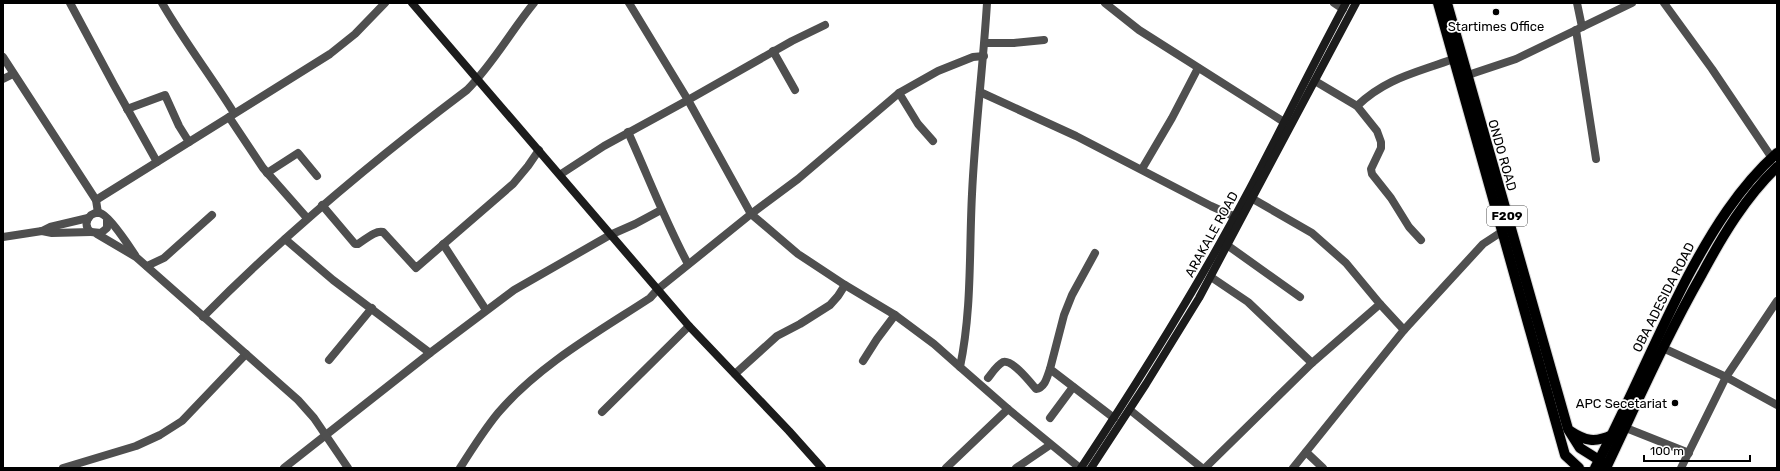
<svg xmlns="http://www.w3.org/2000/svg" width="1780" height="471" font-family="Rubik,sans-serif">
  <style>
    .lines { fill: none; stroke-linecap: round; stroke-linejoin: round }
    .primary-casing { stroke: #dbdbdb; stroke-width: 12 }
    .minor { stroke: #4f4f4f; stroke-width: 8 }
    .tertiary { stroke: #4f4f4f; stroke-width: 8 }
    .secondary { stroke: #1c1c1c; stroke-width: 8 }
    .primary { stroke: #000; stroke-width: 10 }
    .poi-dot { fill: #000; stroke: #fff; stroke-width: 1.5 }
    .labels { text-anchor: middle; stroke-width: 3.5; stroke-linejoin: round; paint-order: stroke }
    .shield { fill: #fff; stroke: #4c4c4c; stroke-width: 1 }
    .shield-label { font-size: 12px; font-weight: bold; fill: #000 }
    .poi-label { font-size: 13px; fill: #000; stroke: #fff }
    .street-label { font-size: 13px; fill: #000; stroke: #fff }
  </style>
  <rect width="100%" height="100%" fill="#fff"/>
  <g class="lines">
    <g class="primary-casing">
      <g id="primary">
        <path d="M1438,3l127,452 14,13"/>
        <path d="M1447,3l121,426 12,19 27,17"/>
        <path d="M1570,431c15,10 25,12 42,4"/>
        <path d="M1595,468c33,-63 60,-129 93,-192 24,-45 51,-89 89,-123"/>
        <path d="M1606,468c31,-65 60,-131 96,-194 21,-39 43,-76 75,-107"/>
      </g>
    </g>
    <g class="minor">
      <path d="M70,3l44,82 43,77"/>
      <path d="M162,3c22,38 49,73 72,110"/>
      <path d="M1105,3l34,27 145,92"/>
      <path d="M1334,3l9,6"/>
      <path d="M1577,3l5,24"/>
      <path d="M1664,3l48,66 60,89"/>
      <path d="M1576,30l20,129"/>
      <path d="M985,43h29l30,-3"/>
      <path d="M773,51l22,39"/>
      <path d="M3,57l93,143 2,13"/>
      <path d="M1462,77l54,-18 116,-56"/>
      <path d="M3,79l10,-5"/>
      <path d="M1315,81l42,25 20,25 4,11v6l-10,21 1,5 19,24 18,29 12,13"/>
      <path d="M980,92l96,44 135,70 29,13"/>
      <path d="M899,93l19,31 15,17"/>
      <path d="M1357,106c29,-28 59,-33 96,-47"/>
      <path d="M127,109l38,-14 14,31 10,16"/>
      <path d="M229,117l34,51 44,50"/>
      <path d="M628,132c20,44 37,89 60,132"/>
      <path d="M1142,169l30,-51 26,-50"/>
      <path d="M267,173l31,-20 19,23"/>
      <path d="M561,174l43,-28 84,-46 104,-59 33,-16"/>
      <path d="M96,200l234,-146 25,-20 30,-31"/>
      <path d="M322,205l33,39h3c7,-4 17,-14 25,-12l33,36 97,-84 15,-18 11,-16"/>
      <path d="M285,239l48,41 97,73"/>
      <path d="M443,244l43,66"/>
      <path d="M1227,245l73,52"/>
      <path d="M1095,253l-23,42 -8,20 -14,54 64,49"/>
      <path d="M147,266l17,-8 48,-43"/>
      <path d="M1211,277l37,25 64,61"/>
      <path d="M203,317c82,-83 171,-157 264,-227 26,-26 44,-59 67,-87"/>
      <path d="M1404,330l79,-86 23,-15"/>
      <path d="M1663,348l63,29 51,28"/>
      <path d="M329,360l43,-52"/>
      <path d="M863,361l14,-22 18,-24"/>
      <path d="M960,367l-26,-23 -39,-29 -50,-30 -47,-31 -47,-40 47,-35 101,-86 39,-22 35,-14 11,-1"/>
      <path d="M735,374l42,-38 23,-12 30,-19 8,-9 7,-11"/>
      <path d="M988,378c4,-5 9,-13 15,-16 9,-3 27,20 33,27 9,-1 11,-12 14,-20"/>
      <path d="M1130,410l72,58"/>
      <path d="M602,412l87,-86"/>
      <path d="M1050,418l23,-31"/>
      <path d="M1626,428l63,25"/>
      <path d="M1306,452l17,16"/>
      <path d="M63,468l73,-22 24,-11 22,-14 64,-67"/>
      <path d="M284,468l146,-115 84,-63 96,-55 25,-11 26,-14"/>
      <path d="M460,468c12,-19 24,-38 38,-55 41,-48 100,-81 152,-115l8,-9 93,-75 -63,-114 -59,-97"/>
      <path d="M946,468l62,-59"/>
      <path d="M1016,468l34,-23"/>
      <path d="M1205,468l107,-105 68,-59 -34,-41 -34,-30 -59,-34"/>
      <path d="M1293,468l111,-138 -24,-26"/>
      <path d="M1681,468l45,-91 51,-76"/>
    </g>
    <g class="tertiary">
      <path d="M987,3c-4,64 -12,127 -15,191 -3,58 0,116 -12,173l48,42 72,59"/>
      <path d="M107,220v8l-6,5 -10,-1c-6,-5 -6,-11 0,-17 3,-2 5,-3 9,-2 9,2 29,33 35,42"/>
      <path d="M42,231l10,2 39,-1"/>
      <path d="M97,234l39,23 162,143 16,18 34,50"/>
      <path d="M3,237l39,-6 8,-4 38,-9"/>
    </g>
    <g class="secondary">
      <path d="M412,3l277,323 100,105 33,37"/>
      <path d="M1081,468c59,-89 116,-180 166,-274 34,-64 65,-128 99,-191"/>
      <path d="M1091,468l55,-84 53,-86 157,-295"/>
    </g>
    <use href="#primary" class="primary"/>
  </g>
  <g class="poi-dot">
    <circle cx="1496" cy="12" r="4"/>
    <circle cx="1675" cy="403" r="4"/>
  </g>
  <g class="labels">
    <rect class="shield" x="1487" y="206" width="40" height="20" rx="3"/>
    <g class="shield-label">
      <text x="1507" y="220">F209</text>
    </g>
    <g class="poi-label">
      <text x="1496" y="31">Startimes Office</text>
      <text x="1667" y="408" text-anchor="end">APC Secetariat</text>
    </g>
    <g class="street-label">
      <text transform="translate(1503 155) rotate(74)" y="5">ONDO ROAD</text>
      <text transform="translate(1211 234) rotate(-61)" y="5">ARAKALE ROAD</text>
      <text transform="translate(1663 297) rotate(-63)" y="5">OBA ADESIDA ROAD</text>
    </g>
  </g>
  <rect width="1780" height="471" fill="none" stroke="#000000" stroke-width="8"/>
  <path d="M1644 455v6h106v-6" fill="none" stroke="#000000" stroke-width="2"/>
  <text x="1650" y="455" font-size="12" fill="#000000" stroke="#ffffff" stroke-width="3" paint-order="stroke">100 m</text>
</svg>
